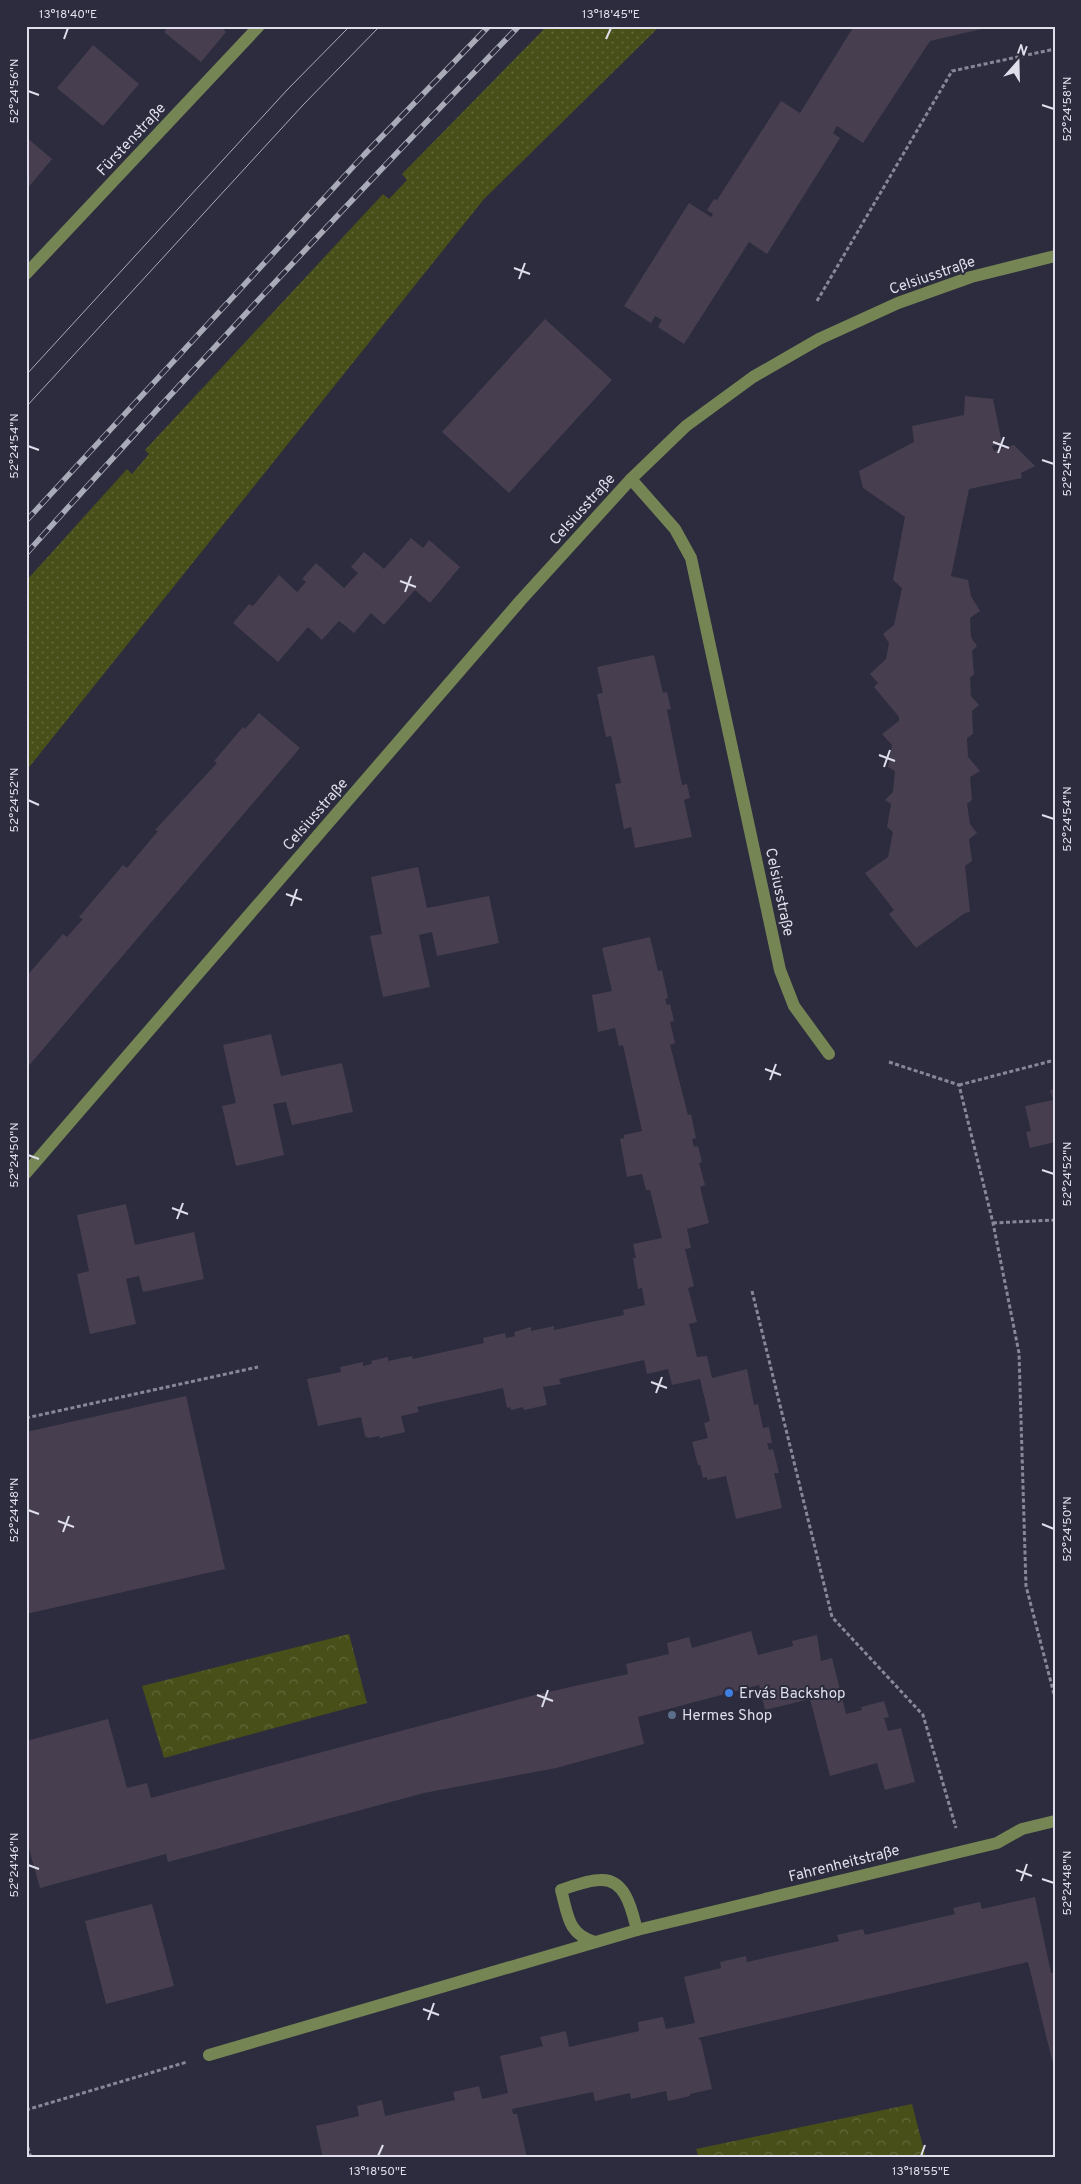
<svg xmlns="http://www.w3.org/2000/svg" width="1081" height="2184" font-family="Overpass,sans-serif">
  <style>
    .grass { fill: url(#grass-dots) }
    .park { fill: url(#park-crowns) }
    .building { fill: #473f50 }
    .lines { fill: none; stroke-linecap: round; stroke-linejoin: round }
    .path { stroke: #878897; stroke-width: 3; stroke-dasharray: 4 2.5; stroke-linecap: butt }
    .minor { stroke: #758554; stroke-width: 12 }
    .tram { stroke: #aaabb8; stroke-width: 1 }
    .rail-casing { stroke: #aaabb8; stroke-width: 5.5 }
    .rail { stroke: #2c2c3e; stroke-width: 4; stroke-dasharray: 11; stroke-linecap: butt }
    .ticks { fill: none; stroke: #dedfeb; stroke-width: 2 }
    .shop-dot { fill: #3f7fe0; stroke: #2c2c3e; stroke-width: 2 }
    .service-dot { fill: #5c6f8a; stroke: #2c2c3e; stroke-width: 2 }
    .labels { text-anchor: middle; stroke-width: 4; stroke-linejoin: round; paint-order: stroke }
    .street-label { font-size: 15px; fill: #dedfeb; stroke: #2c2c3e }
    .poi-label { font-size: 15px; fill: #dedfeb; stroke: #2c2c3e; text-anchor: start }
    .neatline { fill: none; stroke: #dedfeb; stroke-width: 2 }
    .ticks-label { font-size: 12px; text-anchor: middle; fill: #dedfeb }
  </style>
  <defs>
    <pattern id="grass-dots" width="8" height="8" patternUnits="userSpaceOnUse" patternTransform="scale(1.25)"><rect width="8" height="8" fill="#484f18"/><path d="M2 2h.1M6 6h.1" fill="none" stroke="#62683a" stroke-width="1.8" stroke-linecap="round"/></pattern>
    <pattern id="park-crowns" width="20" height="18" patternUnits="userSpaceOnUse" patternTransform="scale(1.25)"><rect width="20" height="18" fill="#484f18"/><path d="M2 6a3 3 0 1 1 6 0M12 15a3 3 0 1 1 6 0" fill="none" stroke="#62683a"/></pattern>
  </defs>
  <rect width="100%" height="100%" fill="#2c2c3e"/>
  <path class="grass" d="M547,26h113l-176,173 -458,572v-190l101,-112 5,5 17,-20 -4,-4 238,-256 6,5 18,-19 -5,-6z"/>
  <g class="park">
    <path d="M349,1634l18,69 -203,55 -22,-72z"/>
    <path d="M912,2104l14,54h-227l-3,-9z"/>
  </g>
  <g class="building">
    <path d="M169,26h51l6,6 -25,30 -37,-30z"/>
    <path d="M854,26l136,1 -60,14 -67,102 -26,-17 -4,7 7,5 -73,116 -18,-12 -65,102 -26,-17 4,-7 -7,-4 -4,7 -27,-17 65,-103 22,14 2,-3 -6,-4 7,-11 3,1 64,-99 19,12z"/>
    <path d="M93,45l46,39 -36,42 -46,-38z"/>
    <path d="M26,137l26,22 -26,31z"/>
    <path d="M545,319l67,61 -103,113 -67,-61z"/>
    <path d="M965,396l28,3 9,44 -10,3 2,5 20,-6 21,21 -14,7 1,5 -53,11 -18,87 17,4 3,16 9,15 -10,7 1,19 6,9 -5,5 2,23 -4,4 1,18 8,9 -7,6 1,23 -6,4 1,19 12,14 -10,6 2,23 -5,4 3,20 7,9 -8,6 3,22 -7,5 5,46 -5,1 -49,35 -27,-34 5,-4 -29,-37 23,-16 5,-25 -6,-5 4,-23 -6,-4 8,-8 2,-21 -7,-4 4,-22 -10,-11 17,-13v-4l-25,-30 4,-4 -8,-9 16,-15 3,-16 -6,-9 11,-9 8,-37 -9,-8 12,-63 -42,-29 -4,-17 55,-29 -2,-16 52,-11z"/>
    <path d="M411,538l12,10 6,-8 31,27 -30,36 -15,-13 -31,35 -13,-12 -17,20 -15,-12 -17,19 -14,-13 -30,35 -45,-39 16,-19 4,2 26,-31 18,17 9,-10 -4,-3 14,-16 28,25 14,-15 -7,-6 13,-15 20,17z"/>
    <path d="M654,655l9,38 4,-1 4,17 -4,1 15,75 5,-1 3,14 -6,2 8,37 -57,11 -4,-21 -7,2 -9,-45 6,-1 -10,-47 -5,1 -9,-43 6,-1 -6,-26z"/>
    <path d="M259,713l41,35 -274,321v-92l37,-43 4,3 16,-18 -4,-2 44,-52 4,3 31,-37 -3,-1 62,-67 -3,-2 29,-34 2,2z"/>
    <path d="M418,867l9,41 62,-12 10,47 -62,13 -5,-24 -13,3 11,52 -47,10 -13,-61 12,-2 -11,-57z"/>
    <path d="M650,937l8,34 4,-1 6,28 -3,1 2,6 3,-1 4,17 -4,1 5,21 -5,2 18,70 3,-1 5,24 -4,1 2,8 4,-1 4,16 -3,1 6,22 -5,2 9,36 -22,6 4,19 -6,1 9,37 -6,2 9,34 -8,2 8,33 10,-1 5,22 35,-9 7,36 4,-1 5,24 6,-1 3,16h-5l2,7 4,-1 6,24h-5l8,35 -46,11 -10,-43 -19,4v-3l-4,1 -3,-13h-2l-6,-23 16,-4 -4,-15 6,-2 -10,-42 -28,6 -4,-16 -21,5 -3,-14 -85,19 2,5 -18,3 4,18 -23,5 -1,-3 -12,3 -1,-3 -3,1 -4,-20 -86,19 2,5 -18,4 4,16 -25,6 -1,-2 -11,2 -3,-2 -4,-19 -43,9 -11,-47 34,-7 -1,-5 23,-5v4l9,-2 -1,-3 17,-4v4l24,-5 1,3 71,-16 -1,-5 22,-5 1,5 9,-2 -1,-4 17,-5v4l23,-5v4l70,-15 -1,-5 22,-5 -3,-17 -4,1 -5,-31h3l-3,-14 29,-6 -12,-48h-4l-4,-16 -15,3 -7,-38 4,-1v-3l18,-4 -19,-86 -4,1 -4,-18 -17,4 -6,-37 20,-4 -10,-43z"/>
    <path d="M271,1034l10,42 61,-13 11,49 -61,13 -6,-23 -13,2 11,51 -48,11 -14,-60 14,-3 -13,-58z"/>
    <path d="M1055,1089v53l-25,6 -4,-16 5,-1 -6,-25 28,-6 -3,-10z"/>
    <path d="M126,1204l9,41 59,-13 10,47 -61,13 -4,-16 -13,3 10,45 -46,10 -13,-60 12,-3 -12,-56z"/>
    <path d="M186,1396l39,173 -199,45v-182z"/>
    <path d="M751,1631l7,24 35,-9 -1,-5 25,-6 4,26 11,-3 14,56 16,-4 -1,-3 23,-6 5,16 -5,1 4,13 13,-3 14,54 -30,8 -8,-27 -47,13 -20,-77 -45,11 -6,-25 -121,32 6,27 -88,24 -132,25 -256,69 -2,-8 -126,34 -14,-50v-97l82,-22 19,69 20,-5 4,15 384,-103 93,-21 -2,-10 43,-10 -2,-11 22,-6 3,11z"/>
    <path d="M1035,1897l16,76 4,-1v100l-27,-110 -330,76 3,3 11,48 -22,5v2l-22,5 -2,-10 -35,8 -1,-6 -35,8 -2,-9 -81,17 1,5h4l10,44h-204l-7,-32 43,-10 -2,-10 25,-6 3,16 70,-16 -2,-8 26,-6 3,13 26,-6 -8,-37 43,-10 -3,-9 26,-6 3,16 70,-16 -1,-9 25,-5 3,12 29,-6 -11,-46 37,-9 -1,-6 26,-6 1,6 53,-12 39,-9 -2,-6 26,-6 2,6 90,-21 -2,-6 27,-6 2,7z"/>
    <path d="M152,1904l22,82 -68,18 -21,-83z"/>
  </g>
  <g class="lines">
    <g class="path">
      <path d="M817,301l135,-230 103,-22"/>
      <path d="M889,1062l70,23 34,138 26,130 7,233 29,112"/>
      <path d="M959,1085l96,-25"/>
      <path d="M993,1223l62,-3"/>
      <path d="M752,1291l80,326 91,98 33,113"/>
      <path d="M26,1418l232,-51"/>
      <path d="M26,2110l161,-48"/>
      <path d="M26,2141l5,17"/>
    </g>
    <g class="minor">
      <path d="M26,274l233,-248"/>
      <path d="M631,479l44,50 16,29 89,412 14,36 35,48"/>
      <path d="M26,1173l495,-573 110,-121 55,-53 67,-49 66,-38 79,-36 73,-26 84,-21"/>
      <path d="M595,1942c-28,-8 -27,-28 -34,-52 12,-4 27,-10 39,-10 26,-2 32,31 37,50"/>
      <path d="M209,2055l428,-125 360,-87 25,-14 33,-8"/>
    </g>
    <g class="tram">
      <path d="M26,375l261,-285 63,-64"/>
      <path d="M26,407l277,-302 77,-79"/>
    </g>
    <g class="rail-casing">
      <g id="rail">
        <path d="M26,521l338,-366 125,-129"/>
        <path d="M26,554c161,-179 325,-355 493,-528"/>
      </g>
    </g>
    <use href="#rail" class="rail"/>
  </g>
  <path class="ticks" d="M64,39l4,-11M606,39l5,-11M28,91l11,4M1042,105l12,4M514,268l16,6M519,279l6,-16M993,442l16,6M28,446l11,4M998,453l6,-16M1042,460l12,4M400,581l16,6M405,592l6,-16M879,755l16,6M884,767l6,-17M28,800l11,5M1042,815l12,4M286,894l16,6M291,906l6,-17M765,1069l16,6M770,1080l6,-16M28,1155l11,4M1042,1170l12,4M172,1208l16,6M177,1219l6,-16M651,1382l16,6M656,1393l6,-16M28,1510l11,4M58,1521l16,6M1042,1524l12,5M63,1532l6,-16M537,1695l16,6M542,1707l6,-17M28,1865l11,4M1016,1870l16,6M1042,1879l12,4M1021,1881l6,-17M423,2009l16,6M428,2020l6,-17M378,2156l5,-11M921,2156l4,-11"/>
  <circle class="shop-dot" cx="729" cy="1693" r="5"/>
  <circle class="service-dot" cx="672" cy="1715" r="5"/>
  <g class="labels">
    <g class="street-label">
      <text transform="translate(131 139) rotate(-47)" y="5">Fürstenstraße</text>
      <text transform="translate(932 275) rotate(-19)" y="5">Celsiusstraße</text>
      <text transform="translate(582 509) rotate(-48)" y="5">Celsiusstraße</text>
      <text transform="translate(315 814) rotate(-49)" y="5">Celsiusstraße</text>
      <text transform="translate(780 892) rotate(78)" y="5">Celsiusstraße</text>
      <text transform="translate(844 1863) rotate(-14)" y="5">Fahrenheitstraße</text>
    </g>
    <g class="poi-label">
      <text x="739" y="1698">Erva´s Backshop</text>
      <text x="682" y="1720">Hermes Shop</text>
    </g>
  </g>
  <rect width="1081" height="2184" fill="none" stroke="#2c2c3e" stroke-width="55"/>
  <g transform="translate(1018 62) rotate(20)" stroke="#2c2c3e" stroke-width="4" paint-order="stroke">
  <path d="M0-4L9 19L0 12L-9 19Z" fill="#dedfeb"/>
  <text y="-8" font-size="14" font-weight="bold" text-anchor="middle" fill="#dedfeb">N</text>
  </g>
  <rect x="28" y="28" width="1026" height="2128" class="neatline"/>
  <g class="ticks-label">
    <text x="68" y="18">13°18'40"E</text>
    <text x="611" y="18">13°18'45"E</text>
    <text transform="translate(14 91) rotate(-90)" y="4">52°24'56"N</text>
    <text transform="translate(1067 109) rotate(-90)" y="4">52°24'58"N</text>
    <text transform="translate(14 446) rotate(-90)" y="4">52°24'54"N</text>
    <text transform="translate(1067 464) rotate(-90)" y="4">52°24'56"N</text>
    <text transform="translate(14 800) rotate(-90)" y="4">52°24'52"N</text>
    <text transform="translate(1067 819) rotate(-90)" y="4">52°24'54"N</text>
    <text transform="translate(14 1155) rotate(-90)" y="4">52°24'50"N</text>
    <text transform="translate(1067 1174) rotate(-90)" y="4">52°24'52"N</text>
    <text transform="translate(14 1510) rotate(-90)" y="4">52°24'48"N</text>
    <text transform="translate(1067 1529) rotate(-90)" y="4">52°24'50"N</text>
    <text transform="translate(14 1865) rotate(-90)" y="4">52°24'46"N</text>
    <text transform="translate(1067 1883) rotate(-90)" y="4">52°24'48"N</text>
    <text x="378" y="2175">13°18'50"E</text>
    <text x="921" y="2175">13°18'55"E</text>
  </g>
</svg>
